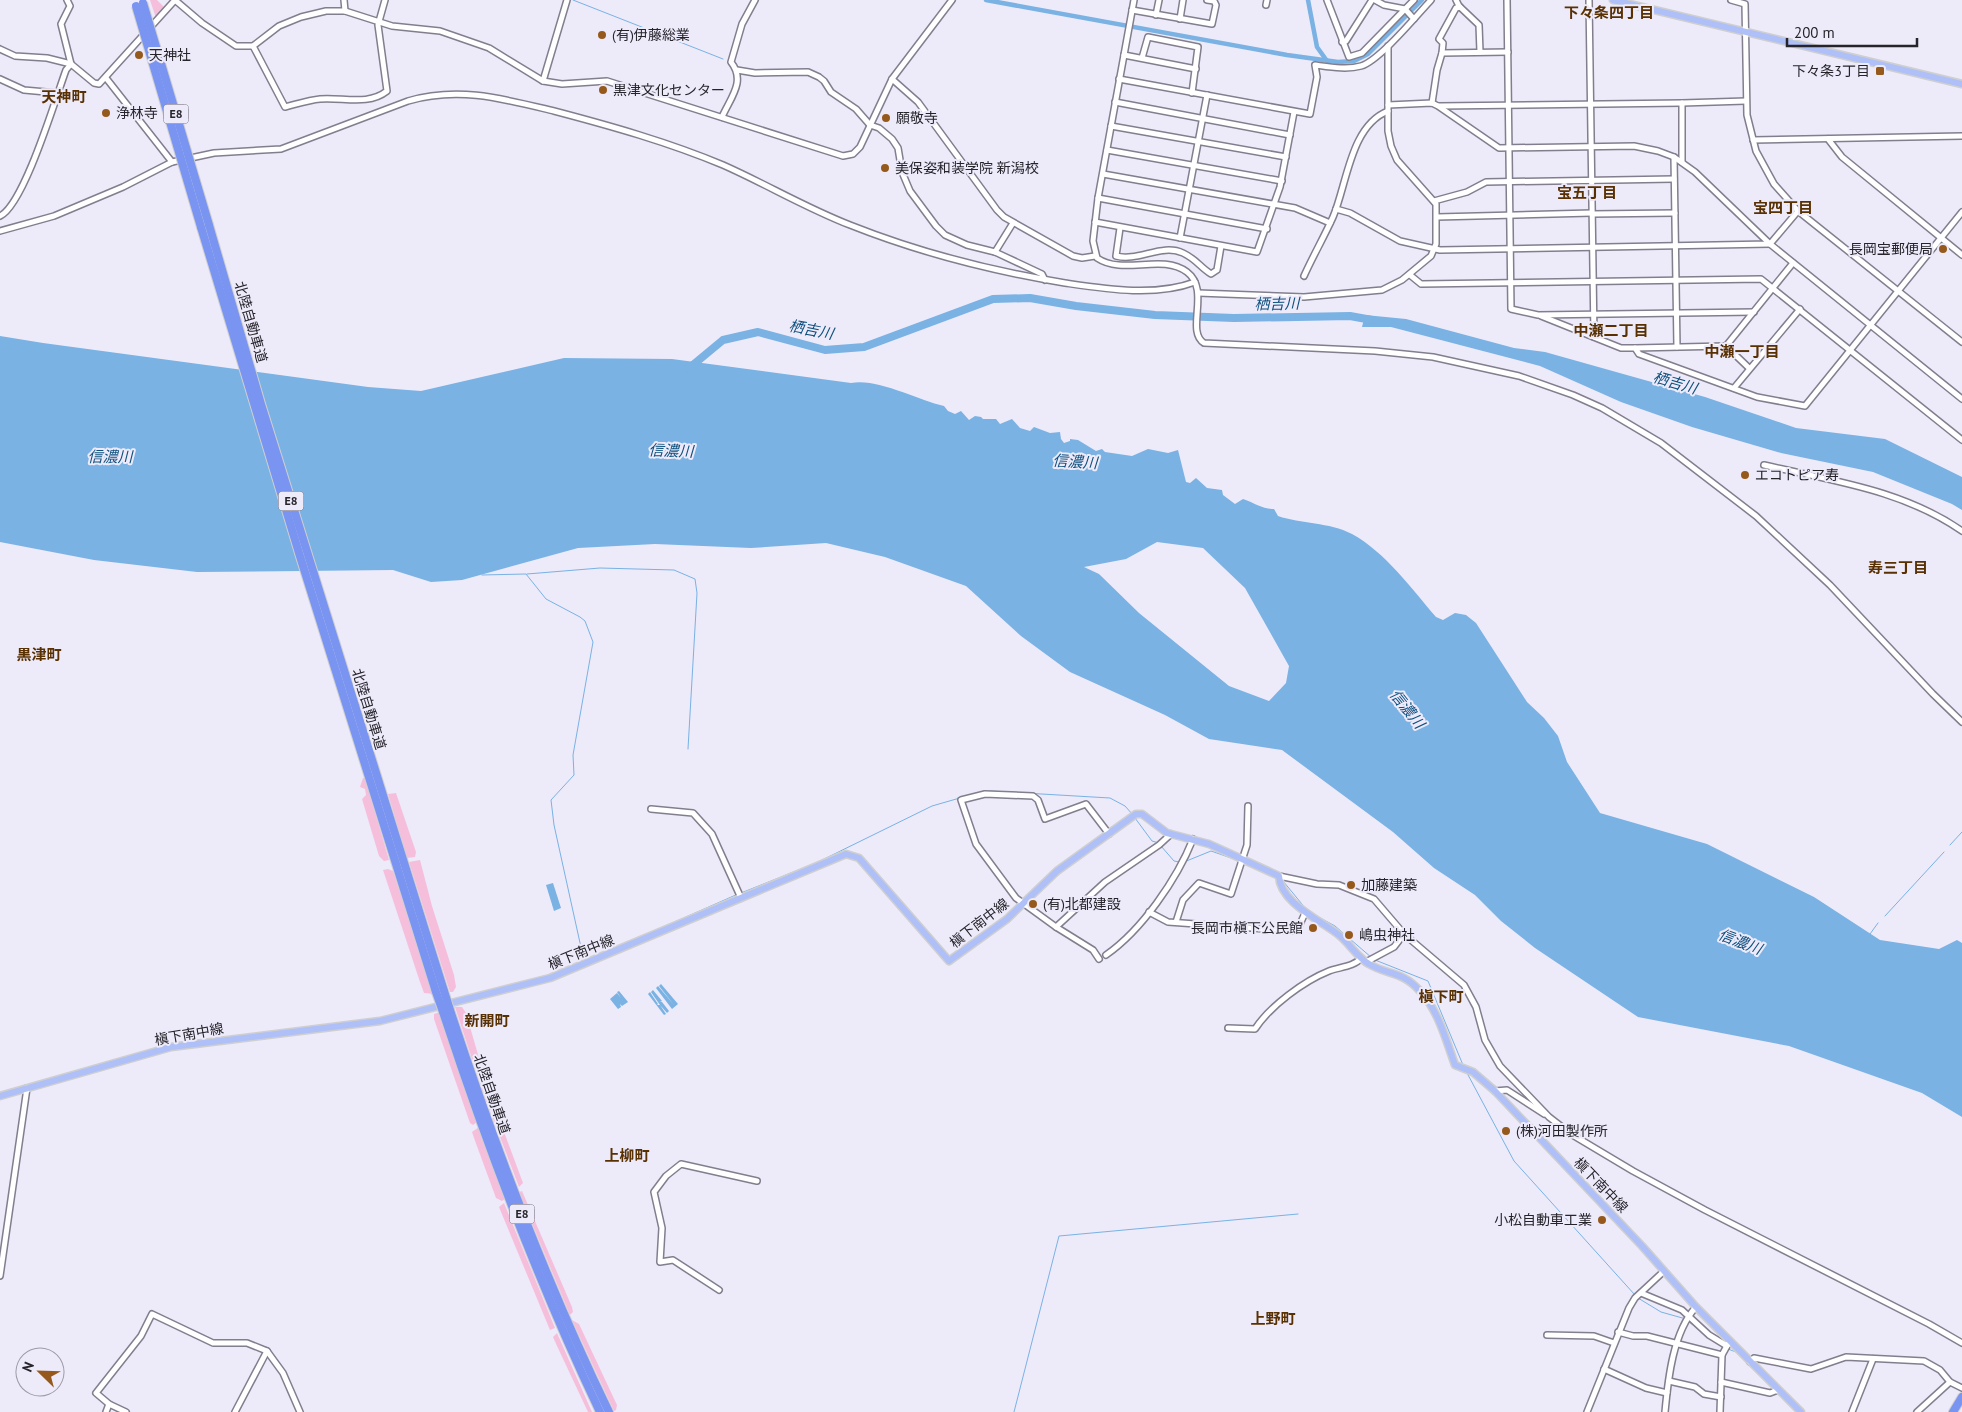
<svg xmlns="http://www.w3.org/2000/svg" width="1962" height="1412" font-family="'PT Sans','Noto Sans JP',sans-serif">
  <style>
    .green { fill: #f5bfdb }
    .water { fill: #79b2e3; fill-rule: evenodd }
    .lines { fill: none; stroke-linecap: round; stroke-linejoin: round }
    .stream { stroke: #79b2e3; stroke-width: 1 }
    .canal { stroke: #79b2e3; stroke-width: 4.5 }
    .river { stroke: #79b2e3; stroke-width: 8 }
    .minor-casing { stroke: #827e8d; stroke-width: 8 }
    .major-casing { stroke: #cfcfd0; stroke-width: 9 }
    .highway-casing { stroke: #cfcfd0; stroke-width: 10 }
    .minor { stroke: #fff; stroke-width: 5 }
    .major { stroke: #afbff7; stroke-width: 6 }
    .highway { stroke: #7a94f2; stroke-width: 8 }
    .highway-bridge-casing { stroke: #cfcfd0; stroke-width: 10; stroke-linecap: butt }
    .highway-bridge { stroke: #7a94f2; stroke-width: 8 }
    .poi-dot { fill: #95591b; stroke: #edeafa; stroke-width: 2 }
    .labels { text-anchor: middle; stroke-width: 4; stroke-linejoin: round; paint-order: stroke }
    .shield { fill: #edeafa; stroke: #625f68; stroke-width: 1 }
    .shield-label { font-size: 12px; font-weight: bold; fill: #26242a }
    .poi-label { font-size: 14px; fill: #26242a; stroke: #edeafa; text-anchor: start }
    .street-label { font-size: 14px; fill: #26242a; stroke: #edeafa }
    .neighbourhood-label { font-size: 15px; font-weight: bold; fill: #583002; stroke: #edeafa }
    .water-label { font-size: 15px; font-style: italic; fill: #0e507e; stroke: #edeafa }
  </style>
  <rect width="100%" height="100%" fill="#edeafa"/>
  <g class="green">
    <path d="M150,0h7l8,8 -9,10z"/>
    <path d="M363,778h2l24,82 -5,1 -5,-5 -17,-57 4,-4 -1,-6 -5,-2z"/>
    <path d="M396,793l20,59 -1,5 -8,1 -19,-64z"/>
    <path d="M420,860l12,46 22,69 2,12 -3,5h-3l-41,-130z"/>
    <path d="M388,869l5,2 41,123 -10,-1 -4,-11 -37,-112z"/>
    <path d="M455,1007h7l4,6 26,90 1,4 -4,4z"/>
    <path d="M440,1012l37,110 -4,3 -3,-2 -36,-104v-5z"/>
    <path d="M494,1113h3l26,70 -4,4 -27,-71z"/>
    <path d="M479,1127l26,72 -3,2 -6,-3 -22,-60 -2,-6z"/>
    <path d="M522,1191l50,116 1,5 -3,3 -51,-123z"/>
    <path d="M504,1203l51,125 -5,2 -51,-123z"/>
    <path d="M572,1320l7,4 38,81 -1,5 -2,1z"/>
    <path d="M557,1333l35,79h-4l-31,-66 -4,-9z"/>
  </g>
  <g class="water">
    <path d="M1365,315l41,4 108,29 31,4 160,45 91,31 89,11 77,38v33l-10,-6 -79,-32 -92,-19 -89,-26 -71,-25 -81,-36 -149,-39h-29z"/>
    <path d="M0,336l43,7 325,44 53,4 143,-33 108,1 179,24c27,-5 66,17 93,23l4,5 7,3 6,-3 8,9 6,-4 6,1 2,2h13l4,5 12,-5 8,9 10,3 4,-4 16,6 10,-1 1,7 3,4 6,-2v-2l8,1 18,11 6,-2 3,3 27,4 16,-7 20,4 10,-3 8,32 4,1 6,-5 11,10 15,2 1,5 12,9 8,-5c12,4 19,10 31,10l4,7c23,8 51,6 74,18 33,18 60,55 84,83l7,3 12,-7 11,2 10,8 51,79 17,16 14,18 9,26 33,51 107,31 107,53 66,43 59,9 18,-9 5,3v174l-40,-24 -133,-47 -151,-29 -103,-69 -34,-27 -26,-26 -41,-27 -41,-36 -111,-82 -73,-11 -44,-24 -95,-43 -49,-36 -55,-50 -81,-29 -59,-14 -75,5 -96,-4 -77,4 -116,32 -31,2 -38,-12 -196,2 -103,-12 -94,-18zM1157,542l46,6 42,40 44,78 -3,17 -17,18 -40,-15 -90,-73 -40,-39 -15,-7 42,-8z"/>
    <path d="M553,883l8,25 -7,3 -8,-26z"/>
    <path d="M661,984l17,20 -6,5 -16,-21 2,-2 16,19 -15,-19z"/>
    <path d="M653,990l9,11 -2,1h2l7,9 -2,2 -7,-8 6,9 -2,1 -16,-21 2,-2 8,12 -1,1h3l-9,-13z"/>
    <path d="M619,991l9,11 -6,4 -2,-2 1,3 -3,2 -8,-10 7,-6 4,5 -4,-6z"/>
  </g>
  <g class="lines">
    <g class="stream">
      <path d="M573,0l150,59"/>
      <path d="M527,574l73,-6 74,2 21,9 2,14 -9,156"/>
      <path d="M482,575l44,-1 20,25 34,18 5,4 8,21 -20,113 1,20 -23,25 3,25 30,136"/>
      <path d="M990,791l120,7 15,8 8,9"/>
      <path d="M1135,818l17,23 7,2"/>
      <path d="M1950,845l12,-13"/>
      <path d="M1161,846l13,15 6,1"/>
      <path d="M1184,862l27,-11 23,8"/>
      <path d="M1242,863l19,8"/>
      <path d="M1283,881l23,28"/>
      <path d="M741,893l75,-30 116,-57 52,-15"/>
      <path d="M1313,914l22,12 37,32"/>
      <path d="M1885,916l59,-64"/>
      <path d="M1870,934l8,-11"/>
      <path d="M634,940l104,-46"/>
      <path d="M1375,960l53,21 35,84"/>
      <path d="M1467,1073l47,88 121,134"/>
      <path d="M1638,1298l23,14 25,7"/>
      <path d="M1689,1322l35,26"/>
      <path d="M1728,1349l8,3"/>
      <path d="M1014,1412l45,-176 239,-22"/>
    </g>
    <g class="canal">
      <path d="M986,0l301,55 51,7 16,-1 14,-7 54,-54"/>
      <path d="M1308,0l9,47 10,14"/>
    </g>
    <path class="river" d="M688,369l35,-29 35,-8 67,18 39,-3 129,-48 37,-1 46,8 79,9 79,3 116,-2 22,4"/>
    <g class="minor-casing">
      <g id="minor">
        <path d="M67,0l3,6 -9,18 10,40"/>
        <path d="M175,0l27,23 34,23h17l26,-20 22,-9 25,-6h19l47,15 48,5 49,17 54,33 19,3 45,-3 236,75 10,-2 7,-7 32,-68 60,-79"/>
        <path d="M344,0l1,11"/>
        <path d="M1134,0l-36,198 -5,43 4,17c27,18 64,-5 90,14 24,18 -2,59 17,71l171,8 58,6 86,19 54,19 29,13 59,35 95,73 74,69 103,109 29,28"/>
        <path d="M1327,0l22,57 13,-4 52,-53"/>
        <path d="M1375,0l9,5 21,4 9,10"/>
        <path d="M1456,0l3,6 20,19 1,27"/>
        <path d="M1507,0l4,309 27,6 216,-3"/>
        <path d="M1589,0l5,337"/>
        <path d="M1731,0l14,4 2,111 9,36 18,33 24,27 164,131"/>
        <path d="M1266,5l1,-5"/>
        <path d="M1132,10l80,14 4,-19 -2,-4 -7,-1"/>
        <path d="M1156,15l3,-15"/>
        <path d="M1180,19l3,-19"/>
        <path d="M1342,42l4,-1 26,-41"/>
        <path d="M253,46l32,61c12,-3 24,-7 35,-8 23,-2 48,7 67,-8l-9,-66 7,-25"/>
        <path d="M0,49l15,7 32,2 24,6 23,19 5,1 76,-84"/>
        <path d="M1442,53l1,-10 -4,-4 17,-31 4,-1"/>
        <path d="M1124,55l72,14"/>
        <path d="M1142,58l6,-21 50,10 -6,46"/>
        <path d="M737,70l18,3 53,-1 11,5 5,4 7,11 25,17 14,16 9,3 13,11 6,9 4,24 8,19 26,35 9,9 22,10 28,7 47,22 3,6"/>
        <path d="M106,78l66,84"/>
        <path d="M0,79l24,11 33,3"/>
        <path d="M892,79l26,23 79,108 7,7 69,39 9,2 13,-2"/>
        <path d="M1119,79l191,35 7,-37 -2,-12c15,2 32,5 46,1 18,-5 56,-51 70,-66"/>
        <path d="M543,81l24,-81"/>
        <path d="M1115,102l175,33"/>
        <path d="M1432,103l5,-33 5,-17 66,-1"/>
        <path d="M1682,103v59"/>
        <path d="M1388,105l44,-2 6,3 61,42 135,-2 24,5 16,6 21,15 75,72 192,155"/>
        <path d="M1439,106l243,-3 64,-2"/>
        <path d="M722,117c9,-20 24,-36 9,-55l11,-38 13,-24"/>
        <path d="M1111,126l175,31"/>
        <path d="M1828,139l14,18 120,98"/>
        <path d="M1753,140l209,-4"/>
        <path d="M1107,150l175,31"/>
        <path d="M1674,157l3,190"/>
        <path d="M1103,174l192,34 35,15"/>
        <path d="M1098,198l169,31"/>
        <path d="M1434,201l33,-9 19,-10 188,-3"/>
        <path d="M1336,209l14,4 50,28 40,9 330,-6 28,-33"/>
        <path d="M1592,214l83,-1"/>
        <path d="M0,216c24,-11 56,-119 66,-146l5,-6"/>
        <path d="M1437,217l155,-4"/>
        <path d="M1095,222l162,30 23,-65 14,-75"/>
        <path d="M1120,228l-4,28c22,6 46,-13 67,-3 13,6 17,14 28,21l6,-4 4,-24"/>
        <path d="M0,231l54,-15 69,-29 49,-25 42,-9 67,-4 127,-48c51,-15 96,-2 146,10 57,15 114,31 169,54 43,19 83,43 127,60 68,27 142,46 215,58 41,6 90,14 130,-1"/>
        <path d="M1180,238l27,-143"/>
        <path d="M995,252l18,-29"/>
        <path d="M1410,275l11,9 340,-5 201,161"/>
        <path d="M1304,276c9,-20 20,-39 29,-59 14,-32 17,-91 55,-106"/>
        <path d="M1198,293l106,4 78,-7 20,-10 29,-24 5,-12v-40l-39,-44 -6,-14 -3,-15v-85"/>
        <path d="M1541,316l80,32h14l4,6 118,43 48,9 157,-194"/>
        <path d="M1635,348l91,-2"/>
        <path d="M1749,368l-23,-22 67,-83"/>
        <path d="M1734,388l66,-79"/>
        <path d="M1764,465c69,16 139,25 198,66"/>
        <path d="M651,809l42,4 19,21 29,64"/>
        <path d="M1279,876l38,8 22,1 35,14 30,35 60,51 12,22 9,33 15,26 49,51 22,17 62,37 72,39 224,114 33,19"/>
        <path d="M1149,912l19,10 124,9h5l8,-18"/>
        <path d="M1176,922l7,-22 16,-17 32,11 16,-49 1,-39"/>
        <path d="M1056,927l49,-45 54,-37 12,-11"/>
        <path d="M1106,955c36,-25 71,-76 87,-116"/>
        <path d="M1099,959l-6,-9 -37,-23 -40,-29 -40,-54 -15,-44 24,-6 48,2 5,4 7,19 41,-15 23,30"/>
        <path d="M1366,962l28,-15 10,-13"/>
        <path d="M1228,1028l27,1c15,-23 49,-48 74,-58 10,-4 25,-4 32,-13"/>
        <path d="M1495,1091l12,-1 37,24"/>
        <path d="M0,1276l27,-188"/>
        <path d="M719,1290l-46,-30 -13,2 2,-34 -8,-36 12,-16 15,-12 76,17"/>
        <path d="M1641,1293l41,17 27,25 18,11"/>
        <path d="M1618,1332l15,4h14l75,19"/>
        <path d="M1547,1335l47,1 20,7"/>
        <path d="M1750,1362l4,-4 57,11 35,-12 78,4 16,9 10,12 12,6"/>
        <path d="M1604,1369l42,19 21,5"/>
        <path d="M1669,1381l26,6 9,7 17,3"/>
        <path d="M1721,1382l49,11 8,-3"/>
        <path d="M106,1412l3,-8"/>
        <path d="M126,1412l-17,-8 -13,-11 45,-57 11,-22 61,29h34l20,8 16,22 17,39"/>
        <path d="M235,1412l32,-61"/>
        <path d="M1587,1412l42,-104 6,-10 28,-26"/>
        <path d="M1665,1412c3,-33 8,-80 31,-105"/>
        <path d="M1720,1412l2,-57 6,-11"/>
        <path d="M1852,1412l21,-53"/>
        <path d="M1917,1412l33,-30"/>
      </g>
    </g>
    <g class="major-casing">
      <g id="major">
        <path d="M1613,0l349,84"/>
        <path d="M0,1096l171,-49 209,-26 170,-43 296,-124 13,4 90,103 58,-42 50,-48 79,-57h6l25,19 42,11 70,32c1,27 43,45 60,59 11,9 19,23 30,29 18,11 33,7 50,26 19,19 27,50 36,75l18,7 22,19 147,155 54,61 105,105"/>
      </g>
    </g>
    <g class="highway-casing">
      <g id="highway">
        <path d="M209,225l52,179 183,587"/>
        <path d="M201,227l98,326 137,439"/>
        <path d="M450,1010c45,137 96,272 159,402"/>
        <path d="M443,1012c45,137 95,270 157,400"/>
        <path d="M1953,1412l9,-15"/>
      </g>
    </g>
    <use href="#minor" class="minor"/>
    <use href="#major" class="major"/>
    <use href="#highway" class="highway"/>
    <g class="highway-bridge-casing">
      <g id="highway-bridge">
        <path d="M143,3l66,222"/>
        <path d="M136,6l65,221"/>
        <path d="M444,991l6,19"/>
        <path d="M436,992l7,20"/>
      </g>
    </g>
    <use href="#highway-bridge" class="highway-bridge"/>
  </g>
  <g class="poi-dot">
    <circle cx="602" cy="35" r="5"/>
    <circle cx="139" cy="55" r="5"/>
    <rect x="1875" y="66" width="10" height="10" rx="2.5"/>
    <circle cx="603" cy="90" r="5"/>
    <circle cx="106" cy="113" r="5"/>
    <circle cx="886" cy="118" r="5"/>
    <circle cx="885" cy="168" r="5"/>
    <circle cx="1943" cy="249" r="5"/>
    <circle cx="1745" cy="475" r="5"/>
    <circle cx="1351" cy="885" r="5"/>
    <circle cx="1033" cy="904" r="5"/>
    <circle cx="1313" cy="928" r="5"/>
    <circle cx="1349" cy="935" r="5"/>
    <circle cx="1506" cy="1131" r="5"/>
    <circle cx="1602" cy="1220" r="5"/>
  </g>
  <g class="labels">
    <g class="shield">
      <rect x="163.5" y="104.5" width="25" height="19" rx="4"/>
      <rect x="278.5" y="491.5" width="25" height="19" rx="4"/>
      <rect x="509.5" y="1204.5" width="25" height="19" rx="4"/>
    </g>
    <g class="shield-label">
      <text x="176" y="118">E8</text>
      <text x="291" y="505">E8</text>
      <text x="522" y="1218">E8</text>
    </g>
    <g class="poi-label">
      <text x="612" y="40">(有)伊藤総業</text>
      <text x="149" y="60">天神社</text>
      <text x="1870" y="76" text-anchor="end">下々条3丁目</text>
      <text x="613" y="95">黒津文化センター</text>
      <text x="116" y="118">浄林寺</text>
      <text x="896" y="123">願敬寺</text>
      <text x="895" y="173">美保姿和装学院 新潟校</text>
      <text x="1933" y="254" text-anchor="end">長岡宝郵便局</text>
      <text x="1755" y="480">エコトピア寿</text>
      <text x="1361" y="890">加藤建築</text>
      <text x="1043" y="909">(有)北都建設</text>
      <text x="1303" y="933" text-anchor="end">長岡市槇下公民館</text>
      <text x="1359" y="940">嶋虫神社</text>
      <text x="1516" y="1136">(株)河田製作所</text>
      <text x="1592" y="1225" text-anchor="end">小松自動車工業</text>
    </g>
    <g class="street-label">
      <text transform="translate(251 322) rotate(74)" y="5">北陸自動車道</text>
      <text transform="translate(369 709) rotate(73)" y="5">北陸自動車道</text>
      <text transform="translate(979 923) rotate(-38)" y="5">槇下南中線</text>
      <text transform="translate(581 952) rotate(-22)" y="5">槇下南中線</text>
      <text transform="translate(189 1034) rotate(-10)" y="5">槇下南中線</text>
      <text transform="translate(492 1094) rotate(71)" y="5">北陸自動車道</text>
      <text transform="translate(1601 1185) rotate(46)" y="5">槇下南中線</text>
    </g>
    <g class="neighbourhood-label">
      <text x="1609" y="18">下々条四丁目</text>
      <text x="64" y="102">天神町</text>
      <text x="1587" y="198">宝五丁目</text>
      <text x="1783" y="213">宝四丁目</text>
      <text x="1611" y="336">中瀬二丁目</text>
      <text x="1742" y="357">中瀬一丁目</text>
      <text x="1898" y="573">寿三丁目</text>
      <text x="39" y="660">黒津町</text>
      <text x="1441" y="1002">槇下町</text>
      <text x="487" y="1026">新開町</text>
      <text x="627" y="1161">上柳町</text>
      <text x="1273" y="1324">上野町</text>
    </g>
    <g class="water-label">
      <text transform="translate(1277 304) rotate(-1)" y="5">栖吉川</text>
      <text transform="translate(811 330) rotate(11)" y="5">栖吉川</text>
      <text transform="translate(1675 383) rotate(16)" y="5">栖吉川</text>
      <text transform="translate(671 451) rotate(2)" y="5">信濃川</text>
      <text x="110" y="462">信濃川</text>
      <text transform="translate(1075 462) rotate(3)" y="5">信濃川</text>
      <text transform="translate(1407 709) rotate(51)" y="5">信濃川</text>
      <text transform="translate(1740 942) rotate(21)" y="5">信濃川</text>
    </g>
  </g>
  <g transform="translate(40 1372) rotate(293)"><circle r="24" fill="#edeafa" stroke="#9d9ba7"/>
  <path d="M0-4L9 19L0 12L-9 19Z" fill="#95591b"/>
  <text y="-8" font-size="14" font-weight="bold" text-anchor="middle" fill="#26242a">N</text>
  </g>
  <path d="M1787 38v8h130v-8" fill="none" stroke="#26242a" stroke-width="2.5"/>
  <text x="1794" y="38" font-size="15" fill="#26242a" stroke="#edeafa" stroke-width="4" paint-order="stroke">200 m</text>
</svg>
